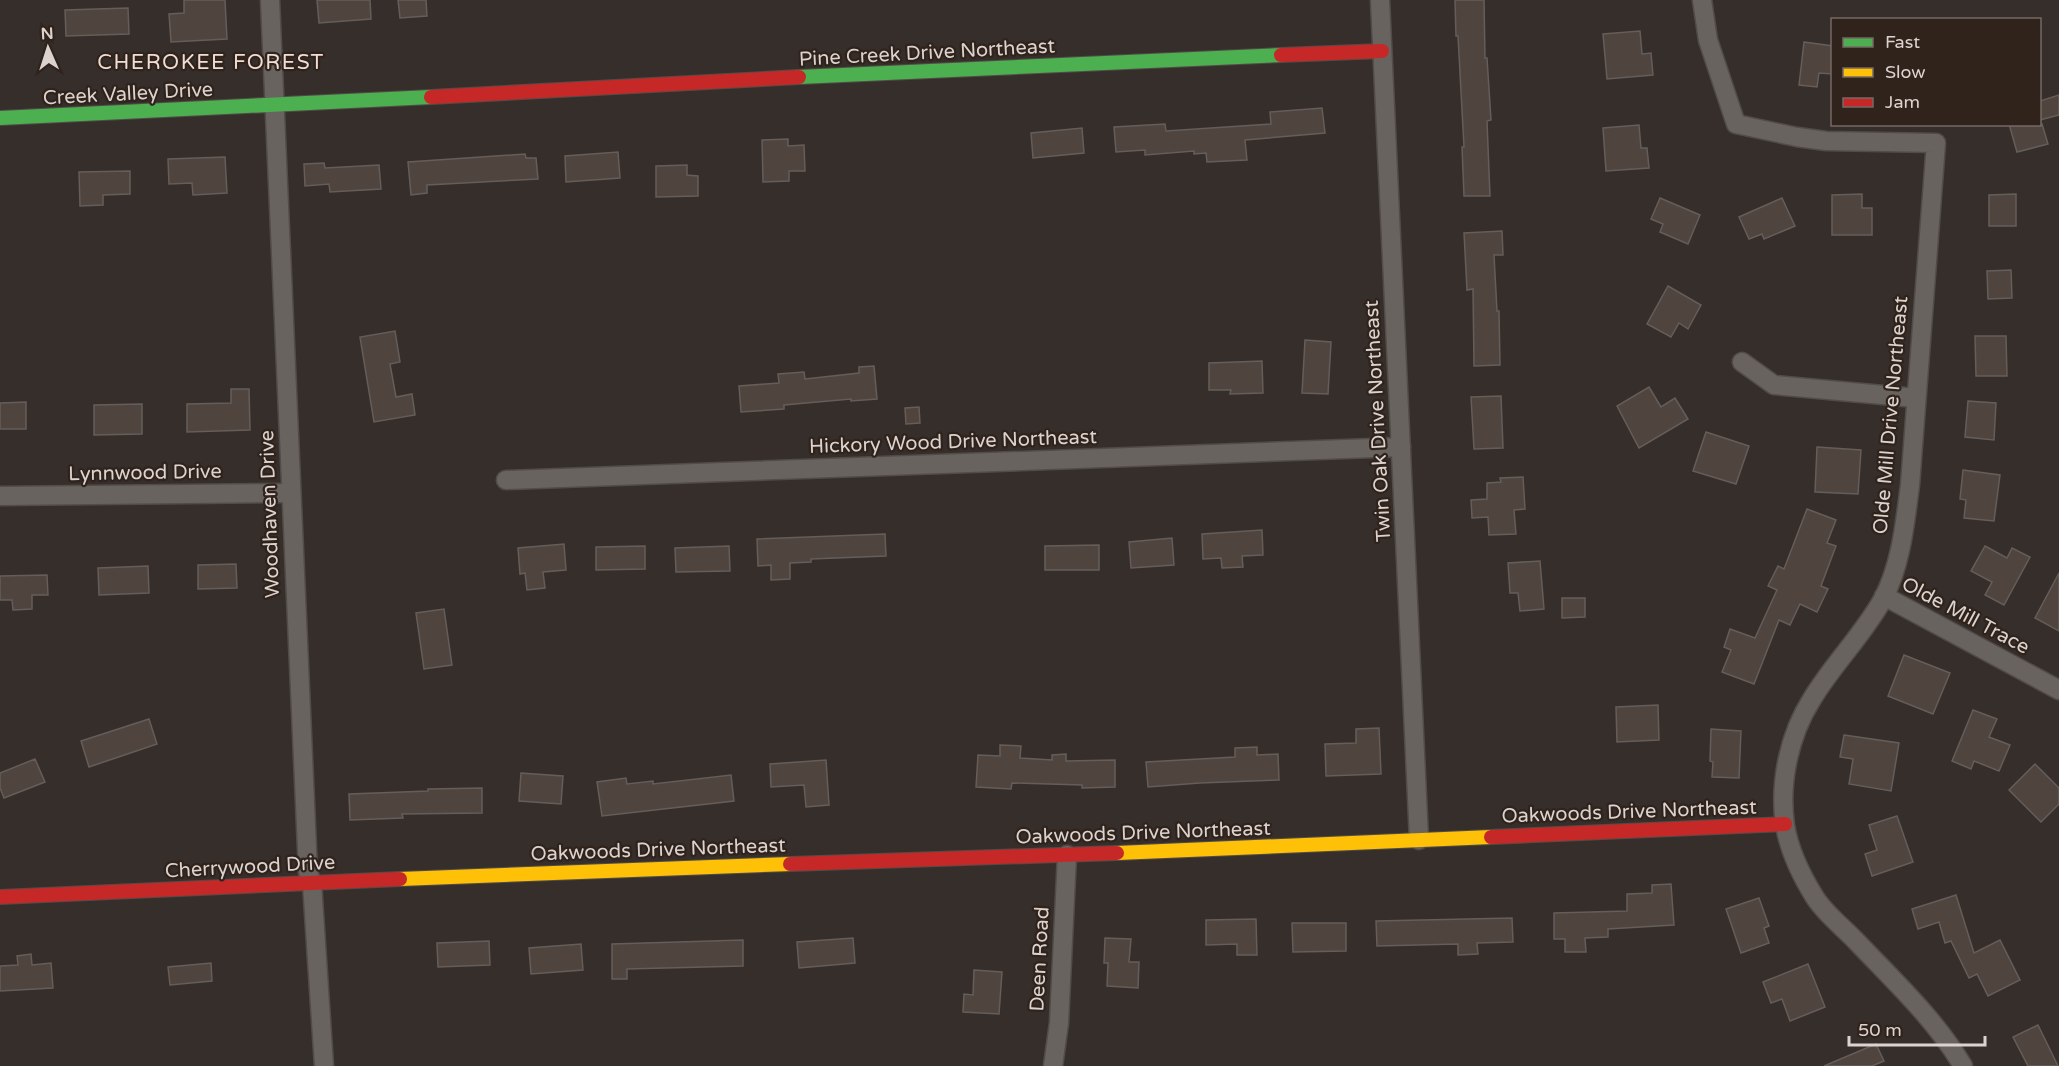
<svg xmlns="http://www.w3.org/2000/svg" width="2059" height="1066" font-family="'Varela Round',sans-serif">
  <style>
    .building { fill: #50453e; stroke: #645d5a; stroke-width: 1.5 }
    .lines { fill: none; stroke-linecap: round; stroke-linejoin: round }
    .street-casing { stroke: #524c48; stroke-width: 21 }
    .fast-casing { stroke: #524c48; stroke-width: 16 }
    .slow-casing { stroke: #524c48; stroke-width: 16 }
    .jam-casing { stroke: #524c48; stroke-width: 16 }
    .street { stroke: #696360; stroke-width: 18 }
    .fast { stroke: #4caf50; stroke-width: 14 }
    .slow { stroke: #ffc107; stroke-width: 14 }
    .jam { stroke: #c62828; stroke-width: 14 }
    .labels { text-anchor: middle; stroke-width: 4.5; stroke-linejoin: round; paint-order: stroke }
    .street-label { font-size: 20px; fill: #dcd3cf; stroke: #30231c }
    .neighbourhood-label { font-size: 21px; letter-spacing: 1.5px; fill: #f0ded6; stroke: #30231c }
  </style>
  <rect width="100%" height="100%" fill="#362e2a"/>
  <g class="building">
    <path d="M184,0h41l2,39 -56,3 -2,-28 15,-1z"/>
    <path d="M317,0h53l1,19 -52,4z"/>
    <path d="M398,0h28l1,16 -27,2z"/>
    <path d="M1455,0h29l1,58h2l4,62 -4,1 3,75h-26l-2,-49h2l-6,-111h-2z"/>
    <path d="M128,8l1,26 -63,2 -1,-26z"/>
    <path d="M1640,31l2,23 9,-1 2,22 -46,4 -4,-45z"/>
    <path d="M1804,42l29,4v28l-14,-1 -2,14 -18,-2z"/>
    <path d="M2059,95v20l-19,5v-19z"/>
    <path d="M1322,108l3,25 -80,7 2,20 -40,2 -1,-9 -12,1v-3l-49,4v-5l-29,2 -2,-25 51,-3 1,7 105,-7 -1,-12z"/>
    <path d="M2009,124h33l6,20 -31,8z"/>
    <path d="M1639,125l2,23h6l2,20 -43,3 -3,-43z"/>
    <path d="M1082,128l2,25 -51,5 -2,-25z"/>
    <path d="M788,139v7l16,-1 1,26h-16v10l-26,1 -1,-42z"/>
    <path d="M618,152l2,26 -54,4 -1,-26z"/>
    <path d="M525,154l1,4h10l2,21 -111,6v8l-16,2 -3,-33z"/>
    <path d="M225,157l2,36 -34,2 -1,-12 -23,1 -1,-25z"/>
    <path d="M324,163l1,5 54,-3 2,24 -51,3 -1,-8 -24,2 -1,-22z"/>
    <path d="M687,165v10l11,1v20l-42,1v-31z"/>
    <path d="M130,171v23l-27,1v10l-23,1 -1,-34z"/>
    <path d="M1862,194v14h10v27h-40v-40z"/>
    <path d="M2016,194v32h-27v-31z"/>
    <path d="M1660,198l40,17 -12,29 -28,-12 3,-8 -12,-5z"/>
    <path d="M1782,198l13,28 -31,13 -2,-5 -13,5 -10,-22z"/>
    <path d="M1502,231l1,24h-9l3,56h2l1,54 -26,1 -1,-77 -6,1 -3,-57z"/>
    <path d="M2011,270l1,28 -24,1 -1,-28z"/>
    <path d="M1668,286l33,19 -13,24 -9,-6 -8,14 -24,-13z"/>
    <path d="M395,331l5,31 -10,2 6,33 16,-3 3,21 -41,7 -14,-85z"/>
    <path d="M1975,336h31l1,40h-31z"/>
    <path d="M1305,340l26,2 -3,52 -26,-1z"/>
    <path d="M1262,361l1,32 -33,1 1,-4h-22v-27z"/>
    <path d="M874,366l3,33 -26,2v-2l-45,4 -22,2v4l-43,3 -2,-26 40,-3 -1,-9 26,-2 1,7 54,-6v-6z"/>
    <path d="M1649,387l12,20 14,-9 13,21 -49,29 -22,-42z"/>
    <path d="M231,389h18l1,41 -63,2v-28l44,-1z"/>
    <path d="M1501,396l2,52 -29,1 -3,-52z"/>
    <path d="M1968,401l28,2 -2,37 -29,-3z"/>
    <path d="M26,402v27h-26v-26z"/>
    <path d="M142,404v30l-48,1v-30z"/>
    <path d="M919,407l1,16 -14,1 -1,-16z"/>
    <path d="M1706,432l43,14 -13,38 -43,-13z"/>
    <path d="M1817,447l44,3 -3,44 -43,-2z"/>
    <path d="M1963,470l37,5 -6,46 -30,-3 2,-18 -6,-1z"/>
    <path d="M1523,477l2,32 -11,1 2,24 -27,1 -1,-18 -16,1 -1,-18 16,-1v-16l14,-1 -1,-4z"/>
    <path d="M1807,509l29,11 -9,23 9,3 -15,40 7,3 -11,23 -17,-8 -10,21 -11,-5 -25,64 -32,-12 9,-22 -7,-3 6,-18 25,9 22,-48 -9,-4 10,-20 6,3z"/>
    <path d="M1262,530l1,25 -21,1 1,11 -21,1 -1,-10 -18,1 -1,-25z"/>
    <path d="M885,534l1,22 -75,3v3l-21,1v16l-19,1v-15l-13,1 -1,-27z"/>
    <path d="M1172,538l2,27 -43,3 -2,-26z"/>
    <path d="M564,544l2,26 -23,2 2,16 -18,2 -2,-17 -5,1 -2,-26z"/>
    <path d="M1099,545v25h-54v-24z"/>
    <path d="M645,546v23l-49,1v-23z"/>
    <path d="M729,546l1,25 -54,1 -1,-24z"/>
    <path d="M1985,546l22,12 5,-10 18,9 -26,48 -19,-10 7,-13 -21,-11z"/>
    <path d="M1540,561l4,48 -24,2 -2,-18h-8l-2,-30z"/>
    <path d="M236,564l1,24 -39,1v-24z"/>
    <path d="M148,566l1,27 -50,2 -1,-27z"/>
    <path d="M2059,573v58l-24,-13z"/>
    <path d="M47,575l1,20h-16v14l-19,1 -1,-10h-12v-24z"/>
    <path d="M1562,598h23v19l-23,1z"/>
    <path d="M444,609l8,56 -28,4 -8,-56z"/>
    <path d="M1904,655l46,18 -17,41 -45,-18z"/>
    <path d="M1658,705l1,35 -42,2 -1,-35z"/>
    <path d="M1973,710l24,9 -8,18 21,8 -11,26 -25,-10 -3,8 -19,-8z"/>
    <path d="M149,719l8,25 -68,23 -8,-26z"/>
    <path d="M1379,728l2,46 -55,2 -1,-32 31,-1v-14z"/>
    <path d="M1711,729l30,2 -2,47 -27,-1 1,-15 -3,-1z"/>
    <path d="M1844,735l55,8 -8,48 -42,-7 4,-25 -13,-2z"/>
    <path d="M1000,745l21,1 -1,12 32,2v-5l14,-1v7l49,-1v27l-33,1v-3l-70,-2 -1,6 -35,-2 2,-32 22,1z"/>
    <path d="M1257,747v8l21,-1 1,26 -79,3 -52,4 -2,-25 89,-5v-9z"/>
    <path d="M35,759l10,23 -41,16 -4,-10v-15z"/>
    <path d="M826,760l3,45 -23,2 -2,-22 -33,2 -1,-23z"/>
    <path d="M2035,764l24,24v16l-18,18 -32,-32z"/>
    <path d="M521,773l42,3 -2,28 -42,-3z"/>
    <path d="M731,775l3,26 -132,15 -5,-34 29,-4 1,6 26,-3v3z"/>
    <path d="M482,788v25l-80,1 1,4 -53,2 -1,-26 79,-3v-2z"/>
    <path d="M1897,816l16,46 -41,14 -7,-22 12,-4 -8,-25z"/>
    <path d="M1671,884l3,41 -66,4v8l-23,1 1,14h-21v-13h-11v-26l73,-2v-17l25,-1v-8z"/>
    <path d="M1956,895l18,58 26,-13 20,40 -32,16 -11,-22 -8,4 -18,-37 -6,2 -6,-21 -21,7 -6,-20z"/>
    <path d="M1759,898l10,28 -5,2 5,15 -28,10 -15,-44z"/>
    <path d="M1512,918l1,24 -36,1 1,11 -20,1v-11l-81,2 -1,-25z"/>
    <path d="M1256,919l1,36h-20v-11l-31,1v-25z"/>
    <path d="M1292,923h54v28l-53,1z"/>
    <path d="M853,938l2,25 -56,5 -2,-26z"/>
    <path d="M1105,938l26,1 -2,23h10l-1,26 -31,-2 1,-23h-4z"/>
    <path d="M743,940v26l-116,3v10h-15v-35z"/>
    <path d="M489,941l1,24 -52,2 -1,-24z"/>
    <path d="M581,944l2,26 -52,4 -2,-26z"/>
    <path d="M31,954l1,11 19,-2 2,25 -53,3v-25l18,-1 -1,-9z"/>
    <path d="M211,963l1,18 -42,4 -2,-18z"/>
    <path d="M1808,964l17,43 -35,14 -8,-22 -11,4 -8,-21z"/>
    <path d="M974,970l28,2 -3,42 -36,-2 1,-18 9,1z"/>
    <path d="M2038,1025l20,41h-30l-15,-29z"/>
    <path d="M1876,1044l8,17 -12,5h-48z"/>
  </g>
  <g class="lines">
    <g class="street-casing">
      <g id="street">
        <path d="M270,0l38,872 4,11 12,183"/>
        <path d="M1380,0l39,840"/>
        <path d="M1702,0l6,40 28,84 61,13 29,4 110,2 -26,342c-5,38 -9,80 -27,114 -20,36 -50,65 -71,100 -23,36 -33,84 -27,126 4,25 16,50 29,71 10,17 30,32 43,46 38,40 78,77 106,124"/>
        <path d="M1742,362l32,23 142,13"/>
        <path d="M506,480l895,-33"/>
        <path d="M0,496l290,-3"/>
        <path d="M1884,596l175,94"/>
        <path d="M1053,1066l6,-43 8,-168"/>
      </g>
    </g>
    <g class="fast-casing">
      <g id="fast">
        <path d="M799,77l482,-22"/>
        <path d="M0,118l431,-21"/>
      </g>
    </g>
    <g class="slow-casing">
      <g id="slow">
        <path d="M1117,853l374,-16"/>
        <path d="M400,879l390,-15"/>
      </g>
    </g>
    <g class="jam-casing">
      <g id="jam">
        <path d="M1281,55l101,-4"/>
        <path d="M431,97l368,-20"/>
        <path d="M1491,837l294,-13"/>
        <path d="M790,864l327,-11"/>
        <path d="M0,897l400,-18"/>
      </g>
    </g>
    <use href="#street" class="street"/>
    <use href="#fast" class="fast"/>
    <use href="#slow" class="slow"/>
    <use href="#jam" class="jam"/>
  </g>
  <g class="labels">
    <g class="street-label">
      <text transform="translate(927 52) rotate(-3)" y="7">Pine Creek Drive Northeast</text>
      <text transform="translate(128 93) rotate(-3)" y="7">Creek Valley Drive</text>
      <text transform="translate(1890 415) rotate(-85)" y="7">Olde Mill Drive Northeast</text>
      <text transform="translate(1377 421) rotate(-93)" y="7">Twin Oak Drive Northeast</text>
      <text transform="translate(953 441) rotate(-2)" y="7">Hickory Wood Drive Northeast</text>
      <text transform="translate(145 472) rotate(-1)" y="7">Lynnwood Drive</text>
      <text transform="translate(269 514) rotate(-92)" y="7">Woodhaven Drive</text>
      <text transform="translate(1966 615) rotate(28)" y="7">Olde Mill Trace</text>
      <text transform="translate(1629 811) rotate(-2)" y="7">Oakwoods Drive Northeast</text>
      <text transform="translate(1143 832) rotate(-2)" y="7">Oakwoods Drive Northeast</text>
      <text transform="translate(658 849) rotate(-2)" y="7">Oakwoods Drive Northeast</text>
      <text transform="translate(250 866) rotate(-3)" y="7">Cherrywood Drive</text>
      <text transform="translate(1039 959) rotate(-87)" y="7">Deen Road</text>
    </g>
    <g class="neighbourhood-label">
      <text x="211" y="69">CHEROKEE FOREST</text>
    </g>
  </g>
  <rect x="1831" y="18" width="210" height="108" fill="#30231c" stroke="#756964" stroke-width="1.5"/>
  <rect x="1843" y="38" width="30" height="9" fill="#4caf50" stroke="#756964" stroke-width="1.5"/>
  <text x="1885" y="48" font-size="18" fill="#dcd3cf">Fast</text>
  <rect x="1843" y="68" width="30" height="9" fill="#ffc107" stroke="#756964" stroke-width="1.5"/>
  <text x="1885" y="78" font-size="18" fill="#dcd3cf">Slow</text>
  <rect x="1843" y="98" width="30" height="9" fill="#c62828" stroke="#756964" stroke-width="1.5"/>
  <text x="1885" y="108" font-size="18" fill="#dcd3cf">Jam</text>
  <g transform="translate(48 48) rotate(357)" stroke="#30231c" stroke-width="4.5" paint-order="stroke">
  <path d="M0-4.5L10 22L0 15L-10 22Z" fill="#dcd3cf"/>
  <text y="-9" font-size="16" font-weight="bold" text-anchor="middle" fill="#dcd3cf">N</text>
  </g>
  <path d="M1849 1036v9h136v-9" fill="none" stroke="#dcd3cf" stroke-width="3"/>
  <text x="1858" y="1036" font-size="18" fill="#dcd3cf" stroke="#30231c" stroke-width="4.5" paint-order="stroke">50 m</text>
</svg>
